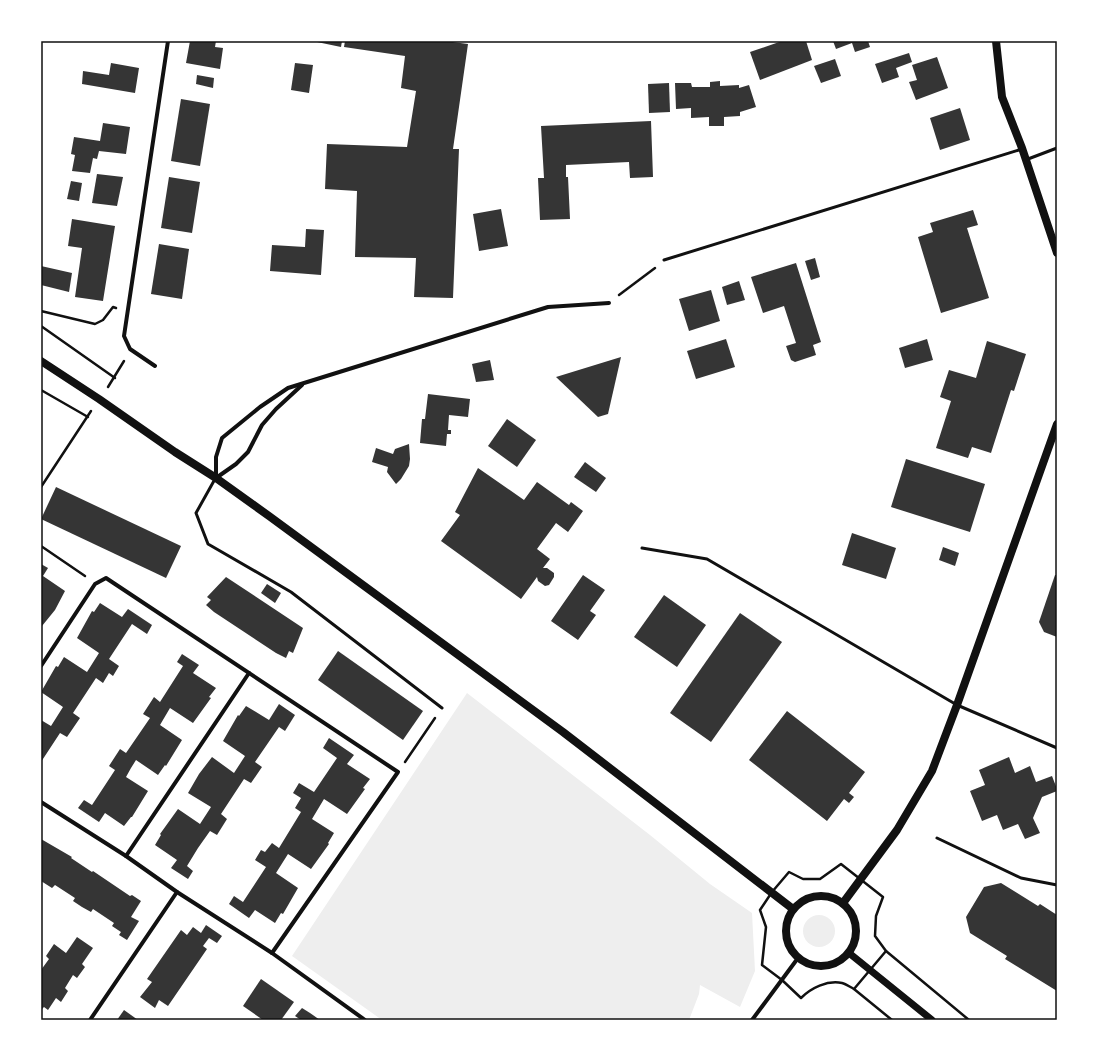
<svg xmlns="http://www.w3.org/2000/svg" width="1098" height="1061" font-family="'Golos Text',sans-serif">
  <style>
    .green { fill: #eee }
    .building { fill: #353535 }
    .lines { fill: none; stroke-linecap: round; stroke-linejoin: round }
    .path { stroke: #111; stroke-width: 2.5 }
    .service { stroke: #111; stroke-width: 3 }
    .minor { stroke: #111; stroke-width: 4 }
    .tertiary { stroke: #111; stroke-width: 7 }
    .secondary { stroke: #111; stroke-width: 8 }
    .neatline { fill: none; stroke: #111; stroke-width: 1.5 }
  </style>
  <rect width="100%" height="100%" fill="#fff"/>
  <g class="green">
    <path d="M467,693l183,142 60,49 42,29 3,58 -15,36 -40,-22 -1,9 -10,26h-307l-90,-64z"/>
    <circle cx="819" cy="931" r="16"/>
  </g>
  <g class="building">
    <path d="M190,41h26l-1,6 8,1 -3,21 -34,-6z"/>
    <path d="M317,41h25l-1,6 -24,-5z"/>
    <path d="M345,41h100l23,3 -15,105h6l-6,149 -39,-1 2,-39 -61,-1 2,-66 -32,-2 2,-45 80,3 9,-56 -15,-3 4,-32 -61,-9z"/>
    <path d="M782,41h24l6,19 -52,20 -10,-28z"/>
    <path d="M833,41h35l2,6 -15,5 -3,-9 -16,6z"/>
    <path d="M909,53l3,9 -16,6 3,9 -17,6 -7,-19z"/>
    <path d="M937,57l11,31 -32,12 -7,-18 8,-2 -5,-15z"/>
    <path d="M835,59l6,17 -20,7 -7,-17z"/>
    <path d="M111,63l28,5 -4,25 -53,-9 1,-13 26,4z"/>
    <path d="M295,63l18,2 -4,28 -18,-3z"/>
    <path d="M197,75l17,3 -1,10 -17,-4z"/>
    <path d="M720,81v5l19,-1v3l10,-3 7,22 -16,5v4l-16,1v9h-15v-9l-18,1v-10l-15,1 -1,-26h16l1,4h18v-5z"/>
    <path d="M669,83l1,29 -21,1 -1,-29z"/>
    <path d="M181,99l29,5 -10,62 -29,-5z"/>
    <path d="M960,108l10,32 -30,10 -10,-32z"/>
    <path d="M651,121l2,56 -23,1 -1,-16 -63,3v12h2l2,42 -30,1 -2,-42h6l-3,-52z"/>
    <path d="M103,123l27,4 -4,27 -27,-3 -2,8 -4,-1 -3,15 -18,-2 3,-16 -4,-1 3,-17 26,4z"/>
    <path d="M97,174l26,3 -6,29 -25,-3z"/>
    <path d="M169,177l31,5 -8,51 -31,-5z"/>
    <path d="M71,181l11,2 -3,18 -12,-2z"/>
    <path d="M501,209l7,37 -29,5 -6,-37z"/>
    <path d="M973,210l5,15 -11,3 22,70 -48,15 -23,-76 15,-5 -3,-9z"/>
    <path d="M72,219l43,7 -12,75 -28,-4 7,-49 -14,-2z"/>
    <path d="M306,229l18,1 -3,45 -51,-4 2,-26 33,2z"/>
    <path d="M159,244l30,5 -7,50 -31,-5z"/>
    <path d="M815,258l5,19 -9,3 -6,-19z"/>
    <path d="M796,263l25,79 -8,3 3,10 -21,7 -4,-2 -5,-14 10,-3 -12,-37 -21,7 -12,-36z"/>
    <path d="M41,266l31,7 -3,19 -28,-7z"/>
    <path d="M739,281l6,19 -18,5 -5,-18z"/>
    <path d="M711,290l9,31 -31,10 -10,-32z"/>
    <path d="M726,339l9,28 -39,12 -9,-28z"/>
    <path d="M927,339l6,21 -28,8 -6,-20z"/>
    <path d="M987,341l39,13 -12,37 -3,-1 -20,63 -19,-6 -4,11 -32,-10 15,-47 -11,-4 9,-27 27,8z"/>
    <path d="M621,357l-13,57 -10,3 -42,-40z"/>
    <path d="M490,360l4,20 -18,2 -4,-18z"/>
    <path d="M428,394l42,5 -2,18 -19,-2 -1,15h3v4h-4l-1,12 -26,-3 2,-24h3z"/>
    <path d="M507,419l29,21 -19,27 -29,-21z"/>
    <path d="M409,444l1,15 -1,7 -8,13 -5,5 -9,-12 1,-5 -16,-5 4,-14 17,6 2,-5z"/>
    <path d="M906,459l79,25 -15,48 -79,-25z"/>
    <path d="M585,462l21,16 -10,14 -22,-15z"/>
    <path d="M478,468l46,32 13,-18 32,23 2,-3 12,9 -15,21 -12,-9 -19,26 13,10 -7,9h4l7,5v4l-5,8 -4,1 -7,-5 -1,-4 -16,22 -80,-58 19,-26 -5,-3z"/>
    <path d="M56,487l125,59 -15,32 -125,-59z"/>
    <path d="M852,533l44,15 -10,31 -44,-14z"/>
    <path d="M943,547l16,6 -4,13 -16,-6z"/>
    <path d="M41,564l7,4 -5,8 22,15 -10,19 -13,16h-1z"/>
    <path d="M583,575l22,15 -15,21 6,4 -18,25 -27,-19z"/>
    <path d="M1055,575h2v62l-13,-5 -5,-10z"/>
    <path d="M226,577l77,51 -10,25 -4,-2 -3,7 -10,-5 -62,-41 -8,-7 5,-5 -4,-3z"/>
    <path d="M267,584l14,9 -6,10 -14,-10z"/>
    <path d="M664,595l42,30 -29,42 -43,-30z"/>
    <path d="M100,603l22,14 6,-8 24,16 -5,9 -15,-10 -23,35 10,7 -6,10 -4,-3 -6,10 -7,-5 -23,35 7,5 -13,19 -7,-4 -19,29v-42l10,6 12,-19 -22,-15 15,-26 2,1 6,-10 23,15 12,-19 -22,-15 15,-27 2,1z"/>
    <path d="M740,613l42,29 -71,100 -41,-29z"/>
    <path d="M338,651l85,60 -20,29 -85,-60z"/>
    <path d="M182,654l17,11 -6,8 23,15 -7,9 2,1 -18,25 -23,-15 -10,17 22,15 -16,26 -1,-1 -7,10 -22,-15 -5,8 -5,9 22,14 -16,26h-1l-7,9 -19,-13 -6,9 -21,-14 6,-8 8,5 23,-35 -6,-4 11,-17 6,4 24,-35 -7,-4 11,-17 6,5 23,-36 -6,-4z"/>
    <path d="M279,704l16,11 -10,16 -6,-4 -24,35 7,5 -11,16 -7,-4 -23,35 6,5 -10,16 -7,-4 -12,17 -11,18 6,5 -5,8 -17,-11 6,-8 -22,-15 6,-10 -1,-1 18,-25 22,15 11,-17 -23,-14 11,-19 13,-17 22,16 11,-17 -22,-15 15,-26 1,1 7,-10 23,14z"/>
    <path d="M787,711l78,61 -16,21 5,4 -5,6 -5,-4 -17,22 -78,-61z"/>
    <path d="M329,738l25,17 -7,9 23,15 -7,9 2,1 -18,25 -23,-15 -12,20 22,14 -6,10 1,1 -18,25 -23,-15 -12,19 22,15 -15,26 -2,-1 -6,10 -20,-13 -6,8 -20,-14 5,-8 9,6 23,-35 -11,-7 6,-10 4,2 7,-9 7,5 22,-36 -6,-4 6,-10 -8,-5 6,-10 15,9 23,-34 -14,-10z"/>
    <path d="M1009,757l6,16 15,-7 6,16 16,-6 5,13v2l-15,6 -9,21 7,15 -15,6 -7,-15 -15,6 -6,-15 -15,6 -12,-30 15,-6 -6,-15z"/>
    <path d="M41,839l31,18 -1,1 21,14 1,-1 37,25 2,-1 9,6 -10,16 8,4 -12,19 -8,-5 2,-3 -9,-6 2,-3 -21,-14 -2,3 -9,-5 -9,-6 2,-3 -20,-13 -3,3 -11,-7z"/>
    <path d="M1001,883l37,23 2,-2 17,11v76l-52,-32 2,-3 -37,-23 -4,-16 18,-30z"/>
    <path d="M206,925l16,11 -5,7 -8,-5 -6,8 4,3 -39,57 -9,-6 -4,8 -15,-11 12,-15 -5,-3 34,-49 6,5 6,-8 8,6z"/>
    <path d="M77,937l16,11 -11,16 3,3 -8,11 -4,-3 -8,13 3,3 -7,11 -5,-4 -8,12 -4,-3 -3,3v-40l8,-11 -3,-3 8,-12 12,9z"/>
    <path d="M261,979l33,23 -13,18h-18l-20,-14z"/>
    <path d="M302,1008l8,5 10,7h-19l-6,-4z"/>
    <path d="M124,1010l14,10h-21z"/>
  </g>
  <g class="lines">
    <g class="path">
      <path d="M619,295l36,-27"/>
      <path d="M41,311l54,13 8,-4 10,-13 3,1"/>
      <path d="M41,326l74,52"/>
      <path d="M108,387l16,-26"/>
      <path d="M41,390l47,27"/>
      <path d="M41,487l50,-76"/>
      <path d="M41,546l44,30"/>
      <path d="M405,762l30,-44"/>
      <path d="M841,864l42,33 -7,19 -1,20 11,15 -32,38c-4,-2 -8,-5 -12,-6 -15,-3 -31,5 -41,15l-19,-18 -20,-15 4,-38 -6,-17 12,-18 17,-20 14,7h17z"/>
      <path d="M886,951l83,69"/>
      <path d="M854,989l38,31"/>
    </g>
    <g class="service">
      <path d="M1028,159l29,-11"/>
      <path d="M664,260l358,-111"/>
      <path d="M215,479l-19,34 12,31 83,48 151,116"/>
      <path d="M642,548l65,11 250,146 100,43"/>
      <path d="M937,838l84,40 36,7"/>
    </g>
    <g class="minor">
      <path d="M155,366l-25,-17 -6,-13 44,-295"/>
      <path d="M216,478v-21l6,-19 38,-31 28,-19 260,-81 61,-4"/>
      <path d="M216,478l20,-14 12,-12 14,-27 14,-16 26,-24"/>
      <path d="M41,666l54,-82 11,-6 292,194 -126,181"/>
      <path d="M41,802l85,54 51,36 95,61 93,67"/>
      <path d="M126,856l123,-183"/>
      <path d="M90,1020l87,-128"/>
      <path d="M752,1020l46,-62"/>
    </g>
    <path class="tertiary" d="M849,953l83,67"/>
    <g class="secondary">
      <path d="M996,41l6,56 20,51 35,105"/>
      <path d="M41,361l58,38 76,53 41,26 53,38 294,216 230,177"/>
      <circle cx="821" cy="931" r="35"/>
      <path d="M843,903l54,-73 35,-59 25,-66 100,-281"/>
    </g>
  </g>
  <rect width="1098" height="1061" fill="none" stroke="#ffffff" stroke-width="84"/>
  <rect x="42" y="42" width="1014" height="977" class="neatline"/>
</svg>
